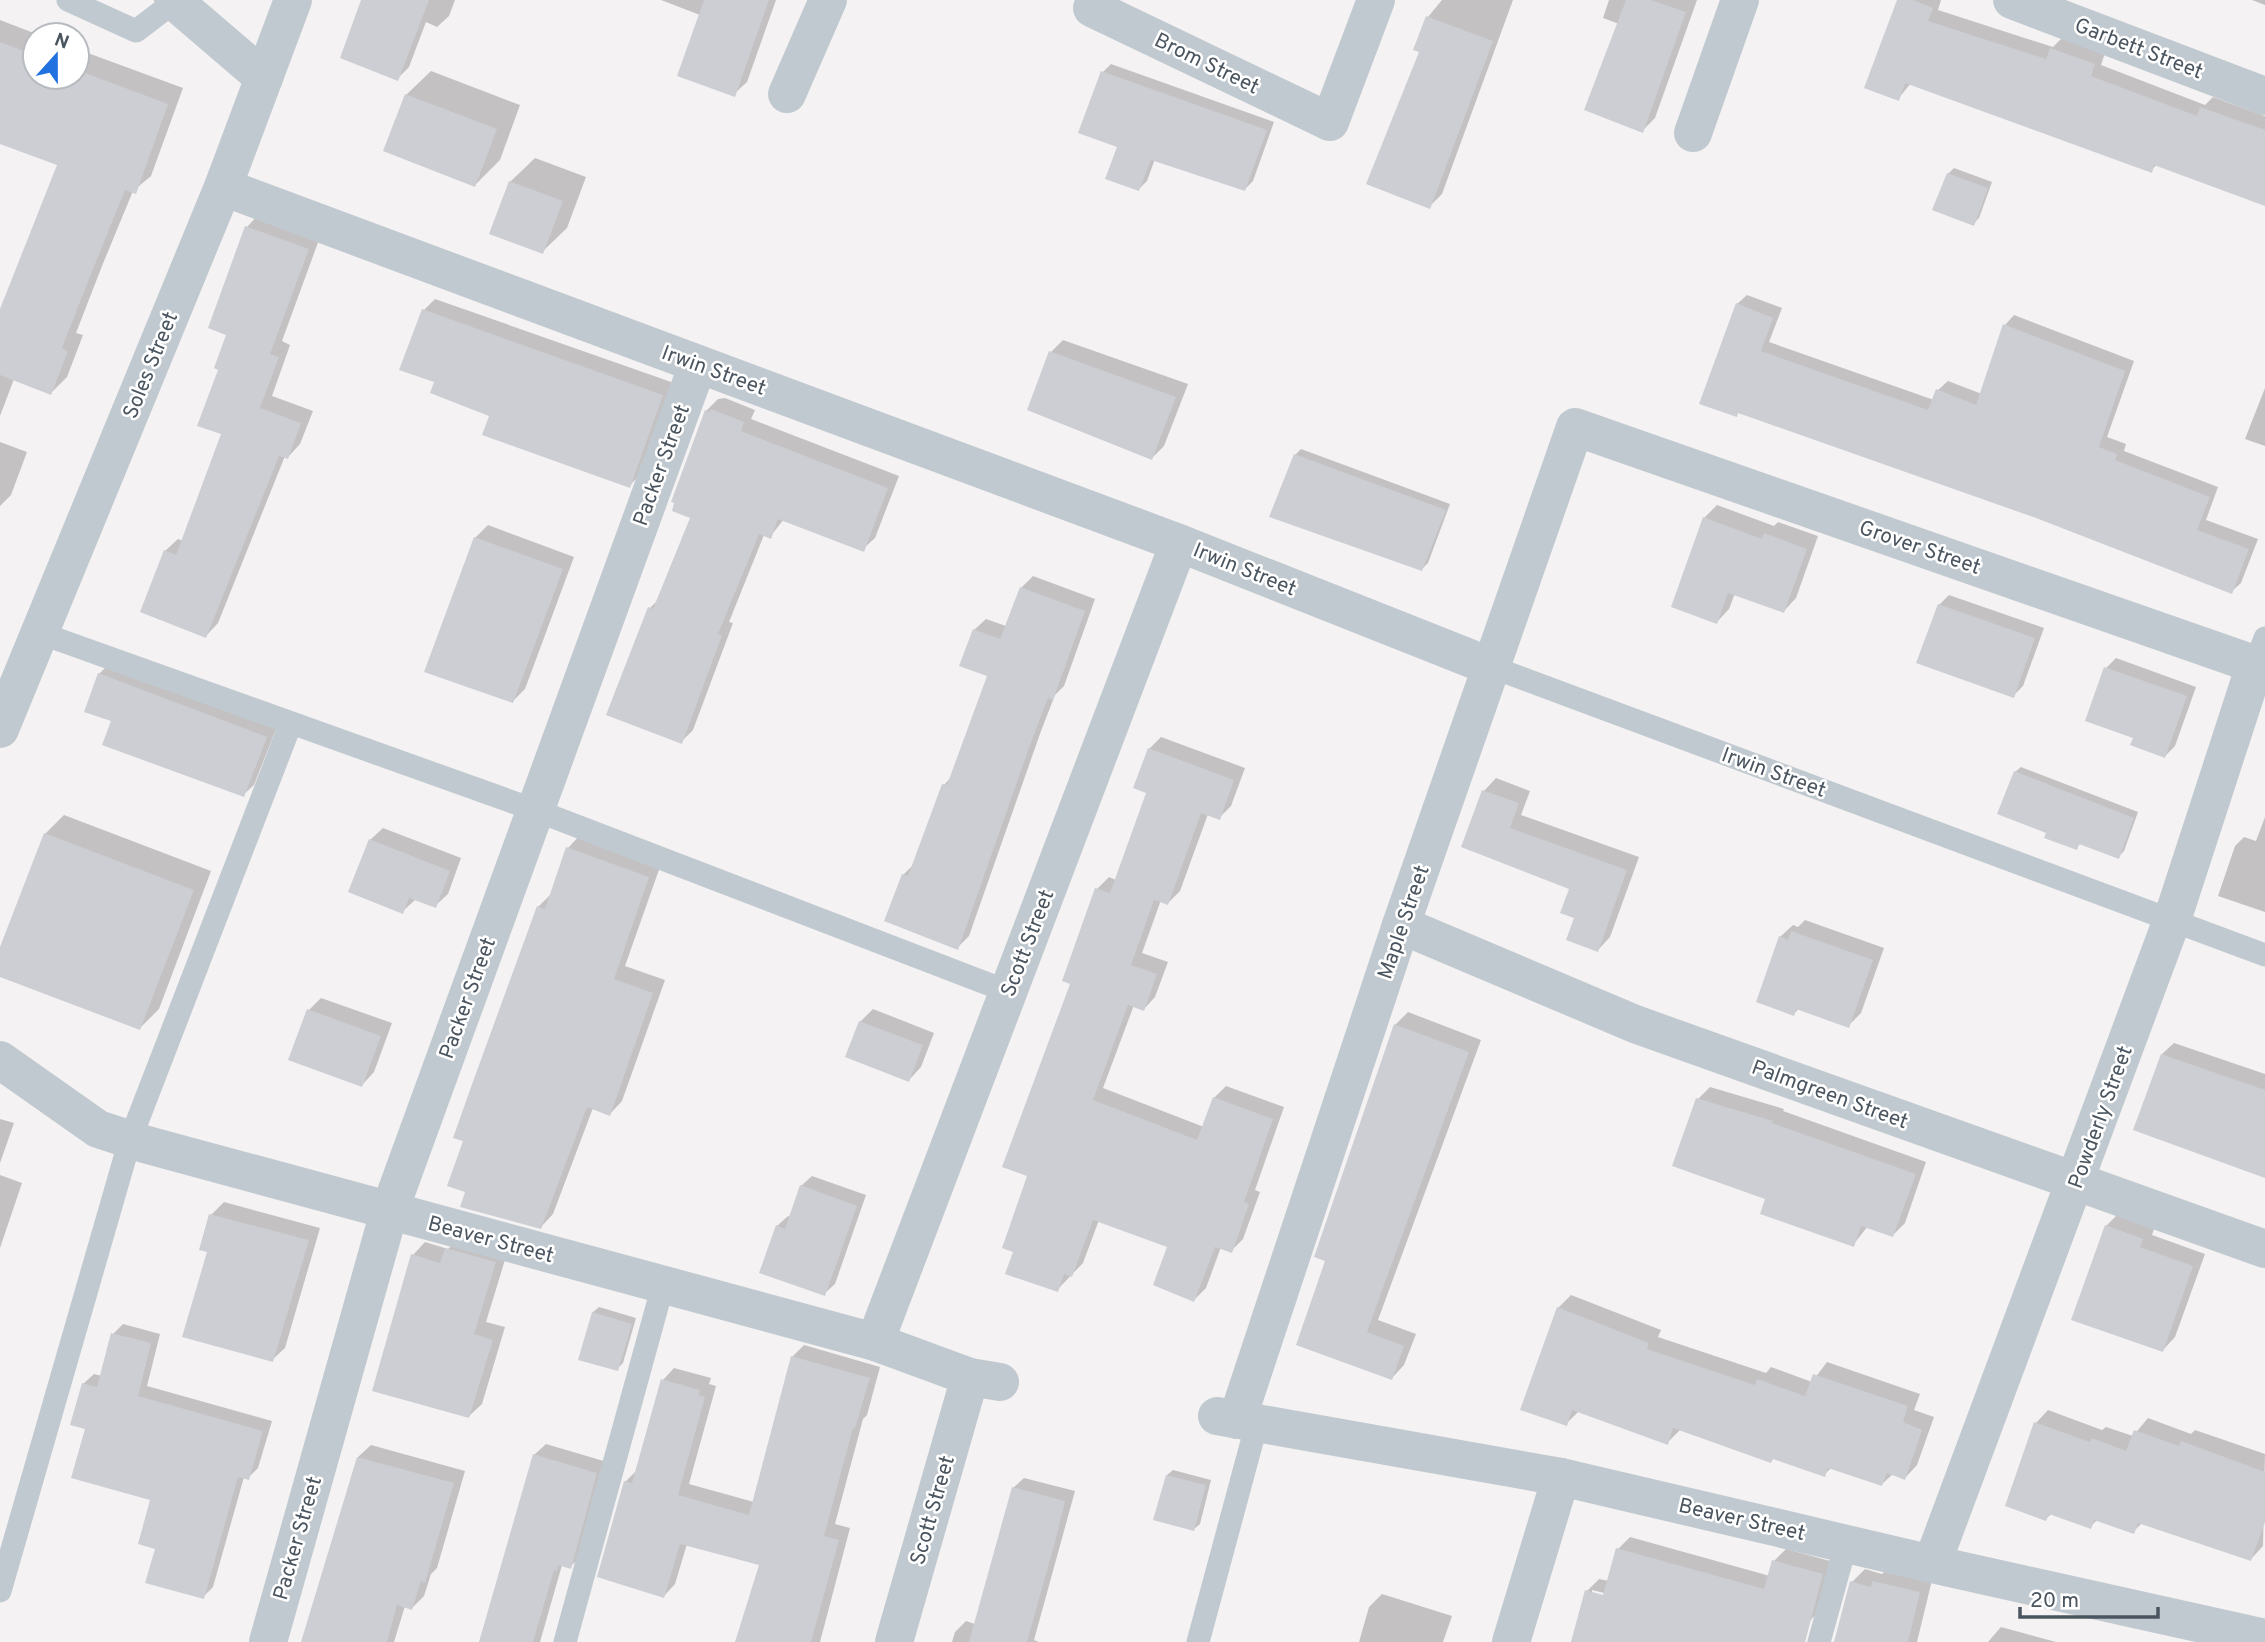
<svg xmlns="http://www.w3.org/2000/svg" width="2265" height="1642" font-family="Overpass,sans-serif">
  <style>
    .shadow { fill: #0003; fill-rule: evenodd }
    .building { fill: #ccced4 }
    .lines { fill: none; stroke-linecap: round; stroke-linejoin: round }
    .lane { stroke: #c1c9d0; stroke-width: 23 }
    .street { stroke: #c1c9d0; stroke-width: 38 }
    .labels { text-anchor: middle; stroke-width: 5; stroke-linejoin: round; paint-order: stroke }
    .street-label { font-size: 21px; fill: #4a555f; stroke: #fff }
  </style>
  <rect width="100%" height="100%" fill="#f4f2f2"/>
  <g class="shadow">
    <path d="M363,0h92l-6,16 -12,11 -11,-5 -17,45 -12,12z"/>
    <path d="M661,0h115l-29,82 -13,12 -34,-79z"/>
    <path d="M1442,0h71l-71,194 -13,13 -7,-156 6,-34z"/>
    <path d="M1609,0h88l-42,118 -13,13 -23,-107 -16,-6z"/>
    <path d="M1899,0h42l-3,10 115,37 9,-9 43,15 -4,12 104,40 8,-8 52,19v88l-108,-40 -6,7 -240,-88 -13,16z"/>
    <path d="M2252,0h13v5z"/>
    <path d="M0,20l39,15h-4v42h42v-28l106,39 -32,88 -18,15 -31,75 -26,67 7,2 -16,42 -16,16 -37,-14 -14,37v-105l59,-147 -59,-22z"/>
    <path d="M1111,64l163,58 -21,59 -8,8 -90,-30 -8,22 -8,8 -20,-43 -16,-74z"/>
    <path d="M431,71l89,34 -20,55 -25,25 -69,-90z"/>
    <path d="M535,158l51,19 -19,51 -25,24 -32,-70z"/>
    <path d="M1954,168l38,14 -13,36 -6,6 -25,-50z"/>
    <path d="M259,214l61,23 -38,104 8,4 -18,51 41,15 -13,33 -12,13 -3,-1 -67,167 -12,13 -41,-85 13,-12 5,2 40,-108 -3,-64 27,-142z"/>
    <path d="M1747,295l35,13 -13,34 165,58 4,-10 10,-9 34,13 23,-69 9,-10 120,46 -27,76 19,7 -2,7 94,36 -12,33 52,19 -17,44 -10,9 -194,-76 -298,-104 -2,-108z"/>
    <path d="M435,299l239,84 -33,91 -12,12 -137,-71 -56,-34 -12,-71z"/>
    <path d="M1063,340l125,44 -24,62 -12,12 -101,-106z"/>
    <path d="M2265,388v58l-20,-7z"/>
    <path d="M725,398l30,12 -4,9 148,57 -24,62 -12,11 -79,-30 -14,18 -6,-2 -35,87 4,1 -40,107 -12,12 -31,-134 9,-9 33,-82 14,-106 12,-12z"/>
    <path d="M0,442l27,10 -16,43 -11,11z"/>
    <path d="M1301,449l149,55 -22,59 -6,6 -127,-114z"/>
    <path d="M1717,505l57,21 4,-4 40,14 -22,62 -12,13 -49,-18 -6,16 -12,13 -13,-104z"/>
    <path d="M488,525l86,32 -49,132 -12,12 -38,-163z"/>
    <path d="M1033,576l62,23 -31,87 -9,9 -14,36 -72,205 -12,12 -54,-73 12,-12 29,-78 8,-9 37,-101 -15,-45 12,-11 20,7 15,-38z"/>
    <path d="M1949,595l95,33 -21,58 -10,10 -74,-91z"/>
    <path d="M2116,658l80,29 -21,59 -10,10 -30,-19 -47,-17 18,-52z"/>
    <path d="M110,663l167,64 -23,58 -11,10 -130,-75 -14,-46z"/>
    <path d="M1161,737l84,31 -14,38 -12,12 -11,-4 -28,77 -12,12 -7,-3 -19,53 26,9 -13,35 -11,12 -10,-4 -31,83 101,39 10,-29 12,-12 58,21 -29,83 5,2 -17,47 -12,12 -10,-4 -15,41 -12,12 -24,-54 -71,-26 -16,43 -26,27 -42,-39 57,-268 25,-94 12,-12 7,3 32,-88 1,-43z"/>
    <path d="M2021,767l117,45 -14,39 -6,6 -37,-14 -5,5 -28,-16 -33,-60z"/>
    <path d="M1496,778l34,13 -9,24 118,42 -29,80 -12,13 -22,-33 -5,-30 -108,-41 21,-55z"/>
    <path d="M64,815l147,56 -52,138 -19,19 -140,-53v-23l45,-118z"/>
    <path d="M2265,817v95l-47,-16 17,-50 9,-9 12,4z"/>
    <path d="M383,828l78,30 -13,36 -13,12 -19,-7 -14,13 -32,-72z"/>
    <path d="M580,835l81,29 -36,102 40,14 -43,121 -12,13 -17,-6 -40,106 -12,13 -3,-320 13,-13 17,-46z"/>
    <path d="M1805,920l79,28 -23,65 -13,13 -49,-18 -5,6 -14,-77 13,-12 5,2z"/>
    <path d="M321,998l71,25 -18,49 -12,13 -53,-75z"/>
    <path d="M873,1009l61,24 -13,34 -12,13 -49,-58z"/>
    <path d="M1408,1012l73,28 -103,280 38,14 -12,31 -12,13 -65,-118 68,-235z"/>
    <path d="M2174,1043l91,31v101l-103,-121z"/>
    <path d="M1710,1087l74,22 -1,2 143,51 -21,61 -12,12 -25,-9 -15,19 -86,-47 -69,-99z"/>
    <path d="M0,1119l14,4 -14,40z"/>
    <path d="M0,1175l22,8 -22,65z"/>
    <path d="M812,1176l54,19 -31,89 -11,10 -47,-68 11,-10 3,1 10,-31z"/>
    <path d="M224,1202l96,26 -35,120 -13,12 -63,-109 2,-36z"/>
    <path d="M2119,1213l36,13 -3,9 53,19 -30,83 -12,13 -57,-124z"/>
    <path d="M460,1237l48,13 -22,72 19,5 -23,77 -13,12 -56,-161 12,-13 23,7z"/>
    <path d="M1571,1295l90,35 -3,7 108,36 5,-6 41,15 15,-20 93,32 -6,16 20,7 -17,48 -12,13 -12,-4 -11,10 -50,-17 -8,8 -49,-18 -4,4 -91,-31 -13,13 -88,-32 -13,13 -8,-116z"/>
    <path d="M599,1307l37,11 -13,45 -6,6 -24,-57z"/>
    <path d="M123,1324l37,10 -13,52 125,35 -14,47 -10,10 -4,-1 -31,110 -10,10 -46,-50 -5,-48 -65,-71 -4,-44 11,-10 8,2 11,-42z"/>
    <path d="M804,1345l76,22 -13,48 -4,4 -28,105 15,4 -30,114h-83l24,-78 -74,-20 -12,40 -11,12 -39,-114 12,-12 26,-90 11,-12 37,10 -2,6 7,2 -27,98 65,18 38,-145z"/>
    <path d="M2048,1410l54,20 4,-3 27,9 15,-18 43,16 4,-4 70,24 -2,92 -12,13 -109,-36 -9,9 -35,-13 -8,8 -38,-14 -6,6 -10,-96z"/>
    <path d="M546,1444l61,18 -26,94 -11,11 -8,-2 -22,77h-59l53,-187z"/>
    <path d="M371,1445l94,26 -28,97 -6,6 -7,22 -12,12 -7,-2 -11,36h-92l56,-185z"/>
    <path d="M1173,1470l38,10 -11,44 -6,5 -27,-54z"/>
    <path d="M1024,1478l51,13 -41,149 5,2h-87l3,-10 11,-11 9,3 38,-136z"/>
    <path d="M1630,1537l140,39 4,-15 12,-12 48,13 -13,47 -31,33h-218l15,-51 12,-12 10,2 9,-32zM1592,1590l20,5 -1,4 -19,-5z"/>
    <path d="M1865,1569l17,5 5,-5 45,11 -15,62h-57l-8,-60z"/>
    <path d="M1382,1594l70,22 -9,26h-84l10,-35z"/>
    <path d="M2001,1627l55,15h-68z"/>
  </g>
  <g class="building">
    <path d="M361,0h68l-31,81 -58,-23z"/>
    <path d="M704,0h65l-34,97 -58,-21z"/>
    <path d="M1626,0h25l35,12 -43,121 -59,-23z"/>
    <path d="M1897,0h16l20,8 -5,13 118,38 4,-11 45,16 -4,12 106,40 3,-9 65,23v76l-111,-41 -2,8 -247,-90 -6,18 -35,-13z"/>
    <path d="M1426,16l67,25 -63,168 -64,-25 53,-132 -6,-2z"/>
    <path d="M0,42l35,13v22h42v-7l91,34 -32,90 -11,-4 -38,94 -25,64 6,3 -17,44 -51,-20v-66l57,-144 -57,-21z"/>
    <path d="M1101,71l166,59 -22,61 -94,-31 -12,31 -34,-12 12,-32 -39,-14z"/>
    <path d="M405,94l92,35 -22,58 -92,-36z"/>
    <path d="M1947,173l41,15 -14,38 -42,-16z"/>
    <path d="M509,181l54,20 -20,53 -54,-20z"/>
    <path d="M245,226l64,23 -39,105 9,3 -19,51 41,15 -13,36 -9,-3 -73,182 -66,-26 24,-62 12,5 45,-121 -24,-8 21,-56 -4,-2 12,-33 -18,-7z"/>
    <path d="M1736,303l37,15 -12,33 167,59 8,-21 40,16 27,-81 122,47 -26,76 18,7 -2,6 95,37 -13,33 52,19 -17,45 -196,-76 -298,-105 -1,4 -38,-13z"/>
    <path d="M422,309l241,86 -33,93 -148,-53 7,-19 -59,-23 4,-11 -35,-12z"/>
    <path d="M1049,351l127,46 -24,63 -125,-50z"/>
    <path d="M711,409l33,13 -3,9 147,57 -24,64 -86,-33 -7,20 -12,-5 -41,100 4,1 -40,109 -76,-29 42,-108 5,2 37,-91 -18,-7 2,-8 -3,-1 34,-92 5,2z"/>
    <path d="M1294,454l152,56 -24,61 -153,-54z"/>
    <path d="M1703,517l59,22 2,-6 43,16 -23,64 -56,-20 -11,31 -46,-17z"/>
    <path d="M474,537l89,32 -50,134 -89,-31z"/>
    <path d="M1020,587l65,24 -32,89 -5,-2 -18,47 -72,205 -74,-29 18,-47 6,2 34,-92 5,1 40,-109 -28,-10 14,-37 27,10z"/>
    <path d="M1938,604l97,34 -21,60 -98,-35z"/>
    <path d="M2104,667l83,29 -22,62 -35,-13 3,-7 -48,-17z"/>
    <path d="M98,673l169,64 -23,60 -142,-52 9,-24 -27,-9z"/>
    <path d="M1148,748l86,32 -14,40 -19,-7 -33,92 -14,-5 -23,65 26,9 -13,37 -16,-6 -35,95 104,40 16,-43 60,22 -29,83 5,2 -17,49 -17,-6 -21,55 -41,-17 14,-38 -74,-27 -21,57 -8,-3 -6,18 -53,-18 8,-22 -11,-4 25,-72 -25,-9 68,-183 -8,-3 33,-93 15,5 36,-100 -13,-5z"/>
    <path d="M2014,771l120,47 -15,41 -40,-15 -2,6 -33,-12 2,-5 -49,-19z"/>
    <path d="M1482,790l37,13 -9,25 117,42 -29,82 -32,-12 8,-22 -14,-5 9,-24 -108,-42z"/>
    <path d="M44,833l150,57 -54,140 -140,-53v-30z"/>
    <path d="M369,839l81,32 -14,37 -27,-10 -6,16 -55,-22z"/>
    <path d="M566,847l83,30 -35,102 39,14 -43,123 -23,-9 -46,122 -81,-22 5,-15 -18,-6 16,-45 -10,-3 18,-51 66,-181 8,3z"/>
    <path d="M1791,931l82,29 -24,68 -53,-19 -2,7 -38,-14 23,-66 9,4z"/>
    <path d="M307,1009l74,27 -19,51 -74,-27z"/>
    <path d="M859,1021l64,24 -14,37 -64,-25z"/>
    <path d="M1394,1024l75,28 -102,280 37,14 -12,34 -96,-35 29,-84 -11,-4z"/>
    <path d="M2161,1054l104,36v88l-132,-48z"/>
    <path d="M1696,1098l77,23 -1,2 144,51 -23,63 -32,-11 -7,21 -94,-33 5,-15 -93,-33z"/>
    <path d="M800,1185l57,21 -32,90 -66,-23 17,-48 9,4z"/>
    <path d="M209,1214l100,26 -36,122 -91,-25 25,-85 -8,-2z"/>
    <path d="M2105,1225l38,14 -3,8 53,19 -30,86 -92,-32z"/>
    <path d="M445,1248l51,14 -22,72 19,6 -24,78 -97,-27 39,-137 29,9z"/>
    <path d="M1557,1307l92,36 -2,6 108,36 2,-6 48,17 8,-22 95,32 -5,16 19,8 -17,50 -18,-7 -5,13 -54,-18 -3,9 -52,-18 -2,4 -98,-35 -5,17 -96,-35 -5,16 -47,-16z"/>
    <path d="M592,1312l40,12 -14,47 -40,-11z"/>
    <path d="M111,1333l40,10 -13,53 125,35 -14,49 -11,-3 -34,122 -59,-16 10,-34 -17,-5 12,-44 -79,-22 14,-49 -15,-4 12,-42 15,4z"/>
    <path d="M791,1356l79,22 -15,50h-2l-29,108 15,4 -28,102h-76l24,-77 -79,-21 -16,54 -67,-21 27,-96 8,2 29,-104 39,11 -1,5 6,2 -27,98 71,20z"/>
    <path d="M2034,1422l56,20 2,-4 34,13 8,-21 45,16 2,-5 84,31v50l-14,39 -113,-38 -4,11 -40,-14 -3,9 -42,-15 -3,7 -41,-15z"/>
    <path d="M533,1454l64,19 -26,96 -13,-4 -1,6 -3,-1 -21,72h-54z"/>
    <path d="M357,1457l97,26 -29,100 -4,-2 -9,29 -15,-5 -10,37h-86z"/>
    <path d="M1166,1475l40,10 -12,46 -41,-11z"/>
    <path d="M1012,1487l53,14 -10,41 -28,100h-58z"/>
    <path d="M1616,1548l148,41 8,-29 51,14 -18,68h-234l14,-52 18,5z"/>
    <path d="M1850,1581l21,6 1,-6 48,11 -12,50h-74z"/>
  </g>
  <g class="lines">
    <g class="lane">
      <path d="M68,0l68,31 38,-29"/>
      <path d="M40,633l495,177 474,182"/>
      <path d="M2255,665l10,-27"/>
      <path d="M1492,667l773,288"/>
      <path d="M0,1591l130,-451 161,-417"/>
      <path d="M565,1642l98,-357"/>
      <path d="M1198,1642l59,-219"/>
      <path d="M1819,1642l27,-98"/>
    </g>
    <g class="street">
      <path d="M173,0l91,78"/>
      <path d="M2012,0l253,96"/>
      <path d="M1092,8l238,114 46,-122"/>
      <path d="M787,94l41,-94"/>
      <path d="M1693,133l47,-133"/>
      <path d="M223,187l956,356 313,124"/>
      <path d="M0,729l223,-542 70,-187"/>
      <path d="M1401,925l234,99 630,225"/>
      <path d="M0,1060l98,69 46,15 731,198 95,35 30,5"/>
      <path d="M875,1342l304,-799"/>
      <path d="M1217,1416l344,61 371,87 333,74"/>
      <path d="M1237,1420l164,-495 174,-498 690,241"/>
      <path d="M1932,1564l240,-644 83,-255"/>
      <path d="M268,1642l121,-430 309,-848"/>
      <path d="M894,1642l76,-265"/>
      <path d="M1511,1642l50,-165"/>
    </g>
  </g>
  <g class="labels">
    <g class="street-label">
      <text transform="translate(2139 48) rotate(21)" y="7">Garbett Street</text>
      <text transform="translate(1207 63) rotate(26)" y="7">Brom Street</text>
      <text transform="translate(150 365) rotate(-68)" y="7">Soles Street</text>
      <text transform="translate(714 370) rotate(20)" y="7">Irwin Street</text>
      <text transform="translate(661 465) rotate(-70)" y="7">Packer Street</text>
      <text transform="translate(1920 547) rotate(19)" y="7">Grover Street</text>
      <text transform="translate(1245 569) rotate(22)" y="7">Irwin Street</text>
      <text transform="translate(1774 772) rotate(20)" y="7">Irwin Street</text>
      <text transform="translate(1403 922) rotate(-71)" y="7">Maple Street</text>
      <text transform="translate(1027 943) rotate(-69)" y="7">Scott Street</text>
      <text transform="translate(467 998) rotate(-70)" y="7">Packer Street</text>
      <text transform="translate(1830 1094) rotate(20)" y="7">Palmgreen Street</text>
      <text transform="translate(2100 1117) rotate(-70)" y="7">Powderly Street</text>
      <text transform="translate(491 1239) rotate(15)" y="7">Beaver Street</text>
      <text transform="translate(932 1510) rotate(-74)" y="7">Scott Street</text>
      <text transform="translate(1742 1519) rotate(13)" y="7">Beaver Street</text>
      <text transform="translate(297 1538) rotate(-74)" y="7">Packer Street</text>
    </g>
  </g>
  <g transform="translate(56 56) rotate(21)"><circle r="33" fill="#ffffff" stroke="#b7bbbf" stroke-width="2"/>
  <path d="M0-5L12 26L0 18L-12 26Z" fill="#2172e0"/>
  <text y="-10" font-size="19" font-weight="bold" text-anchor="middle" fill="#4a555f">N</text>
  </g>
  <path d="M2020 1607v10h138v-10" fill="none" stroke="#4a555f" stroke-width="3.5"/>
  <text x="2030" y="1607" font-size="21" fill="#4a555f" stroke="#ffffff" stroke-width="5" paint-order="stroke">20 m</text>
</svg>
